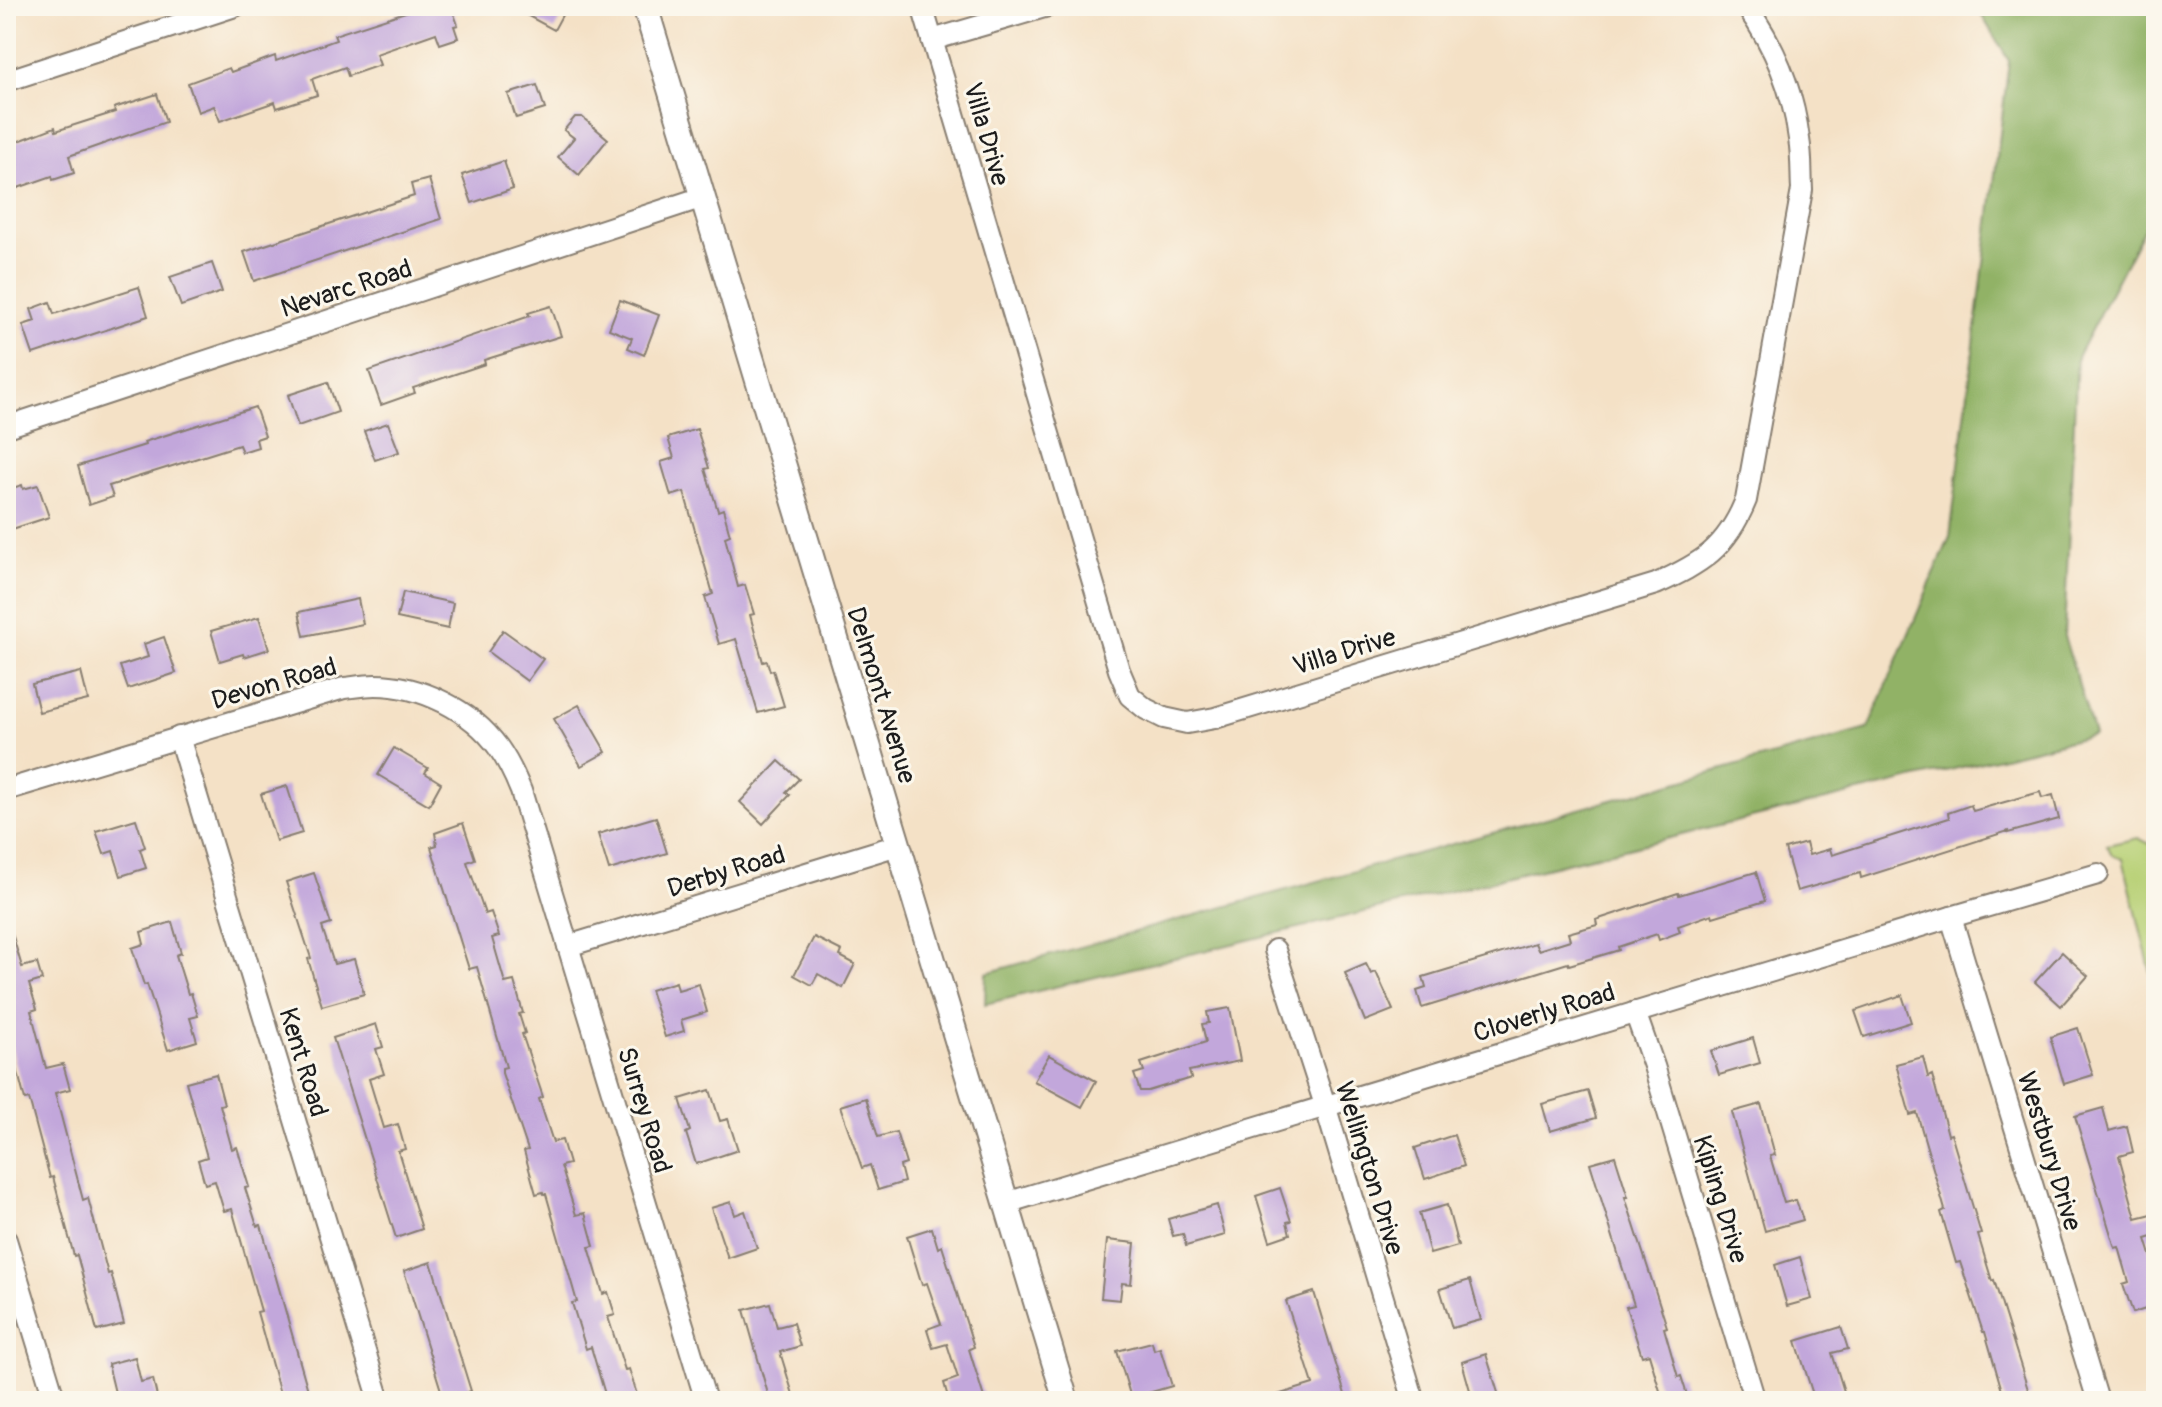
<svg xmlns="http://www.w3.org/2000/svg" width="2162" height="1407" font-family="Pangolin,sans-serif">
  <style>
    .green { fill: #b7d075; stroke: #6a7648; stroke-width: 2 }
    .forest { fill: #91b266; stroke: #566741; stroke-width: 2 }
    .building { fill: #c2a7db }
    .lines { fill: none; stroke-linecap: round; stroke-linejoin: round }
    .minor-casing { stroke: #887e71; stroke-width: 24 }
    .tertiary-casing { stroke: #887e71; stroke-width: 28 }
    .minor { stroke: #fff; stroke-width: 20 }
    .tertiary { stroke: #fff; stroke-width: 24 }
    .labels { text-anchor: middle; stroke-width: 6; stroke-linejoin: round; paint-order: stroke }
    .street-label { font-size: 26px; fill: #1c1c1c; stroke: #fbf7ec }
  </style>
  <rect width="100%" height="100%" fill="#fbf7ec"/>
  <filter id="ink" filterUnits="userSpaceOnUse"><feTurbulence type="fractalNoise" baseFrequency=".0125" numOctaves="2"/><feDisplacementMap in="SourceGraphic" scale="16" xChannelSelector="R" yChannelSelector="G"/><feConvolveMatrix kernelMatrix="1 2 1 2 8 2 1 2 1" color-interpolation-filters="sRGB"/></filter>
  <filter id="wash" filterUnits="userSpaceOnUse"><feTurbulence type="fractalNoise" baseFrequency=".006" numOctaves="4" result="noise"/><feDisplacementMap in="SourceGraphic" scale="32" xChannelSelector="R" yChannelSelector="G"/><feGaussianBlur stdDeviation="1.8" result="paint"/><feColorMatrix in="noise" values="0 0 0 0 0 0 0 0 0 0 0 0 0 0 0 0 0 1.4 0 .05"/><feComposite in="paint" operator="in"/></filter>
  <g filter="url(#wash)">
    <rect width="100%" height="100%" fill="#f4e1c6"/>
    <path class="green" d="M2138,838l18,9v146l-33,-134 -11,-4 -5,-10z"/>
    <path class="forest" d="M1976,6h180v199l-79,152 -13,279 30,99 -1109,269 1,-31 882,-244 82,-192 59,-476z"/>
    <g id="blocks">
      <g class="building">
        <path d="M424,6h27l7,19 -4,1 4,12 -18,6 -4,-11 -60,21 4,11 -32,11 -3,-9 -33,12 5,16 -40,13 -2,-6 -55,19 -6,-15 -16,6 -10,-29 41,-15 2,4 44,-16 1,5 60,-21 -2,-5z"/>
        <path d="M510,6h57l-13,24z"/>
        <path d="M537,85l8,24 -29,9 -8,-24z"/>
        <path d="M157,94l9,28 -97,34 5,17 -21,7 -1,-4 -46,16v-46l49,-19 1,4 59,-19 -1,-4z"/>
        <path d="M575,117h7l26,22 -29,36 -21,-18 16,-19 -10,-8z"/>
        <path d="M504,161l9,28 -41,14 -10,-28z"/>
        <path d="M429,179l12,40 -187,62 -10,-29 170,-56 -3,-12z"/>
        <path d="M212,263l10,29 -41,14 -11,-29z"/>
        <path d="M139,287l9,29 -115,38 -10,-29 12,-4 -4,-12 19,-7 4,12z"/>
        <path d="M620,300l39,15 -15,40 -16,-7 4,-10 -23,-9z"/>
        <path d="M551,306l10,30 -77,24 1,4 -72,24 2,5 -34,12 -12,-34 161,-55 -2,-3z"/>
        <path d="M328,382l10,30 -40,14 -10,-31z"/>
        <path d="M255,407l10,29 -9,3 2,8 -16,5 -3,-7 -130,41 4,11 -24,8 -11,-39 67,-21 -1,-3z"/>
        <path d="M388,423l11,29 -24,8 -11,-29z"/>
        <path d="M697,429l12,39 -4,1 13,42 5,-2 7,26 -5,2 13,50 7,-2 9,29 -4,1 13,47 4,-1 3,10 3,-1 11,36 -26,7 -22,-74 -17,5 -14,-47 8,-3 -29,-102 -13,4 -10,-34 13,-4 -6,-20z"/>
        <path d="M22,485l1,4 15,-4 11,32 -43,14v-41z"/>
        <path d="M403,592l50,11 -5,26 -51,-11z"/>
        <path d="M358,599l5,25 -59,12 -5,-24z"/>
        <path d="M259,617l10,32 -25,8 -1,-3 -23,7 -9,-30z"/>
        <path d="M503,630l40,29 -16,22 -39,-29z"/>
        <path d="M164,637l12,36 -48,16 -8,-23 28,-9 -4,-13z"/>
        <path d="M81,672l7,28 -49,12 -7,-28z"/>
        <path d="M579,705l27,47 -25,14 -27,-47z"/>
        <path d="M394,748l34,20 -3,5 16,10 -12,22 -51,-30z"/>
        <path d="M779,761l20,18 -13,13 4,3 -27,29 -23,-22z"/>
        <path d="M287,786l15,47 -26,8 -15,-47z"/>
        <path d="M2040,792l2,6 11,-3 6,24 -51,14v-2l-147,47 -1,-5 -63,18 -12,-42 21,-6 3,12 21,-6 2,6 117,-37 -1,-5 23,-8 2,6z"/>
        <path d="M656,817l11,36 -58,17 -11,-36z"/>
        <path d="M136,819l9,28 -5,2 6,19 -25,8 -8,-25 -9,3 -8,-23z"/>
        <path d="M463,823l12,36 -8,3 18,52 6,-2 8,24 -7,2 13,45 9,-2 9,32 -4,1 6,19 -3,1 21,63 -4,2 14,43 9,-2 7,24 -8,2 15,49 9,-2 9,33 -5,1 14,47 5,-2 7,23 -7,2 17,53 4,-1 10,32h-32l-16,-54 -5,2 -14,-46 5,-1 -31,-108h-2l-1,-2 -7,2 -12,-43 4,-1 -26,-77v-5l4,-1 -29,-100 -8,2 -38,-122 6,-2 -2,-12z"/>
        <path d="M1756,872l9,29 -52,16 -1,-3 -34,12 2,6 -21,8 -2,-6 -39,13 1,3 -50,15 -1,-2 -146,45 -5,-17 9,-3 -3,-11 112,-34 3,7 32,-10 -2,-7 29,-8 -1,-5 82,-27 1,2z"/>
        <path d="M314,873l17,51 -9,3 12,37 20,-5 10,35 -42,12 -14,-47 3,-1 -25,-76z"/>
        <path d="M172,922l9,31 -5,2 12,39 3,-1 7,23 -8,2 7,23 -29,9 -21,-66 -3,1 -12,-37 12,-4 -3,-12z"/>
        <path d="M11,930l11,37 15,-4 5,17 -13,4 8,25 -6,2 15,57 17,-4 7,25 -15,4 28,107 5,-2 20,76 3,-1 13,51 -27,7 -20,-76 -3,1 -21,-79 -3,1 -21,-79 -4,1 -19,-74v-95z"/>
        <path d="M814,937l28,14 -2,5 15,8 -12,24 -25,-14 -6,11 -18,-10z"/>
        <path d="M2062,952l26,24 -27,30 -26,-24z"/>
        <path d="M1366,964l5,10 5,-2 17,38 -28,11 -20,-48z"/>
        <path d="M676,982l2,8 21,-6 8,28 -26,8 3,11 -19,6 -15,-47z"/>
        <path d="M1902,995l9,27 -47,15 -9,-26z"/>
        <path d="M1230,1008l10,53 -51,10 2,7 -43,13h-8l-6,-17 10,-3 -3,-8 65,-21 -4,-18 7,-1 -2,-11z"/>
        <path d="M376,1024l7,23 -7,2 8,25 -15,5 15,49 14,-4 7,25 -7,2 24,78 -26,9 -63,-200z"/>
        <path d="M2078,1028l15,47 -29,9 -14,-47z"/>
        <path d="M1753,1038l7,25 -41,12 -8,-24z"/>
        <path d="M1049,1055l47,26 -14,26 -48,-26z"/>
        <path d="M1923,1057l5,20 4,-2 16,60 3,-1 30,100 -3,1 14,46 2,-1 36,116 -16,5h-9l-20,-69h-2l-23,-70 -4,1 -15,-51 4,-2 -28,-97 -7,2 -14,-51z"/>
        <path d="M216,1074l8,30 -4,1 12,44 5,-2 12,40 -4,1 12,38 4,-1 50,176h-29l-25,-89 4,-1 -29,-102 -8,2 -9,-30 -10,3 -7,-24 9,-3 -21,-75z"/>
        <path d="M710,1090l10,31 8,-2 10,31 -42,14 -10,-31 4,-2 -10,-32z"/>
        <path d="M1588,1091l8,27 -46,13 -8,-27z"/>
        <path d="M866,1098l12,39 18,-5 10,32 -6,2 4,16 -26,8 -8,-25 -8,3 -22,-62z"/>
        <path d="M1761,1104l14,51 -5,1 14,47 12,-3 7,20 -38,11 -33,-119z"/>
        <path d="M2103,1108l6,23 18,-5 6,26 -14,4 17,62 16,-4 4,14v8l-10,3 10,32v24l-7,3 3,9 -19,6 -10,-29 6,-2 -10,-35 -4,1 -40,-132z"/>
        <path d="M1454,1135l10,31 -39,13 -10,-31z"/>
        <path d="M1615,1156l13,41h-3l42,130 -3,1 14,49 3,-1 8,25h-26l-14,-47 -7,2 -16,-49 8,-2 -44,-142z"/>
        <path d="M1280,1188l11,33 -4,1 3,12 -20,7 -14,-45z"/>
        <path d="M731,1202l4,13 10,-4 12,37 -29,10 -17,-50z"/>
        <path d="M1217,1205l8,30 -39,11 -3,-12 -10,2 -5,-17z"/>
        <path d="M1447,1205l11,41 -28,8 -11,-41z"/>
        <path d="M932,1228l6,20 4,-2 32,101 -5,2 16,52h-36l-5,-18 14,-5 -11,-34 -14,4 -6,-19 14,-5 -14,-41 -5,2 -15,-49z"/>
        <path d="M1107,1240l28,3 -4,41 -9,-1 -2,17 -19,-2z"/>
        <path d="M1800,1257l12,42 -25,7 -12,-41z"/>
        <path d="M431,1262l40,129 -27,9 -40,-129z"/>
        <path d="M1470,1280l11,40 -29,8 -12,-39z"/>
        <path d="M1314,1292l33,109h-75l-1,-4 42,-13 -27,-83z"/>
        <path d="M770,1303l7,24 16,-4 7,23 -20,6 15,49h-25l-26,-91z"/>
        <path d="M1841,1327l7,22 -16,4 15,48h-32l-19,-60z"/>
        <path d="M1152,1342l2,8 6,-2 12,38 -41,12 -14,-47z"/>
        <path d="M1486,1354l13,42 -17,5h-9l-11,-39z"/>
        <path d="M135,1357l6,25 12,-3 5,22h-41l-9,-37z"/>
      </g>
    </g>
  </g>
  <g filter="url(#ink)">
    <use href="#blocks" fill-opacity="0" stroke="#887e71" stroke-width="2"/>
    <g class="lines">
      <g class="minor-casing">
        <g id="minor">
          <path d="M922,6l197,664 11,26 16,13 18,9 23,5 28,-5 441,-134c46,-21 70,-35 90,-84l56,-310c-1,-17 0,-34 -3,-51 -6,-48 -25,-94 -53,-133"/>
          <path d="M932,40l116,-34"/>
          <path d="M6,81l229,-75"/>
          <path d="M6,427l697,-230"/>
          <path d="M179,737l201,664"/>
          <path d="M6,790l338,-102c10,-1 21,-3 31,-3 46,0 96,25 123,62 10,14 17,29 23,44l185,610"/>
          <path d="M1951,917l147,484"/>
          <path d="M568,946l330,-101"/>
          <path d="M1275,950l50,155 89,296"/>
          <path d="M1635,1012l19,54 101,335"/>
          <path d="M1006,1203l945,-286 147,-43"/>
          <path d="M6,1240l49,161"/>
        </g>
      </g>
      <g class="tertiary-casing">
        <path id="tertiary" d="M645,6l421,1395"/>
      </g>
      <use href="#minor" class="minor"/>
      <use href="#tertiary" class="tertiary"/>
    </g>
  </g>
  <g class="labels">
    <g class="street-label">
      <text transform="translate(987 134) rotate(74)" y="9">Villa Drive</text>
      <text transform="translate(346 288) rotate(-18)" y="9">Nevarc Road</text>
      <text transform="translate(1344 651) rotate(-17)" y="9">Villa Drive</text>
      <text transform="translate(274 683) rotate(-16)" y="9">Devon Road</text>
      <text transform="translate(882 695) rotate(73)" y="9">Delmont Avenue</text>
      <text transform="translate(726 871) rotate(-17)" y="9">Derby Road</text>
      <text transform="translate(1544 1012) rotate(-17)" y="9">Cloverly Road</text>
      <text transform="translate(304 1062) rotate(73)" y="9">Kent Road</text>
      <text transform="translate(645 1110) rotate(73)" y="9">Surrey Road</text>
      <text transform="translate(2050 1151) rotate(73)" y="9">Westbury Drive</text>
      <text transform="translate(1370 1168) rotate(73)" y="9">Wellington Drive</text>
      <text transform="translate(1721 1199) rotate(73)" y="9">Kipling Drive</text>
    </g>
  </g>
  <rect width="2162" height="1407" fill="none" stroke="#fbf7ec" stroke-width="32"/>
</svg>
